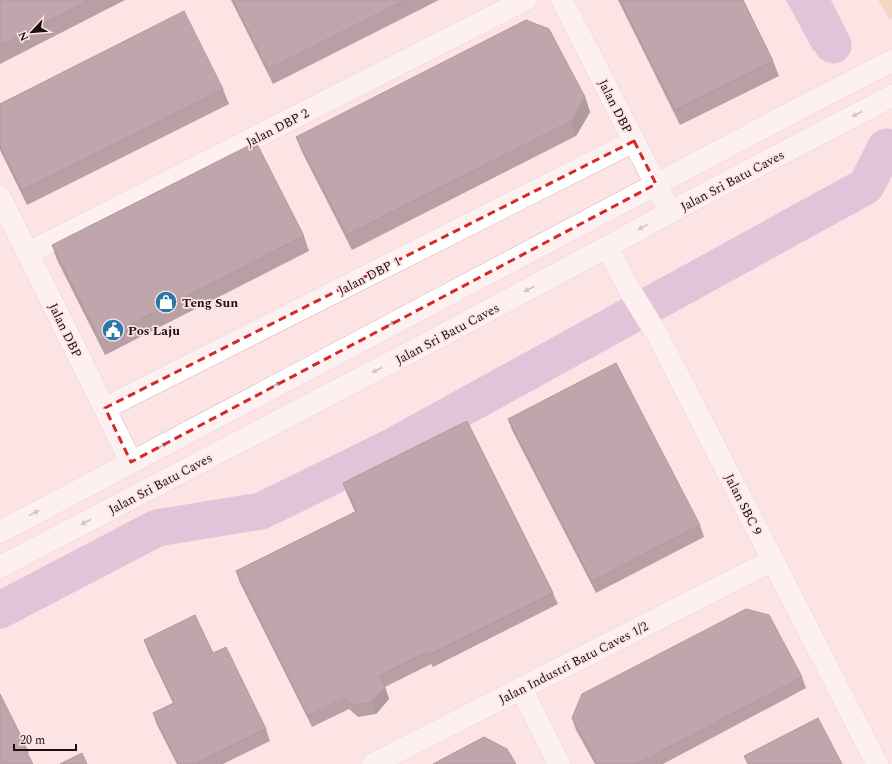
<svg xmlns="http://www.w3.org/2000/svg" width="892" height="764" font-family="Spectral,serif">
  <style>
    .green { fill: #eec59b }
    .water { fill: #c59ccc }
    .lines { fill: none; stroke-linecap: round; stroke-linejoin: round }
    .river { stroke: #c59ccc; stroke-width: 37 }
    .minor-casing { stroke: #dfb8ba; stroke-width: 23 }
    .primary-casing { stroke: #dfb8ba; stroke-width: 23 }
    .minor { stroke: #fff; stroke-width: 22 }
    .primary { stroke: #fff; stroke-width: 22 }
    .wall { fill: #674d5a }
    .shaded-wall { fill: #543f4a }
    .building { fill: #785a69; stroke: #543f4a }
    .oneway { fill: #a49f9f }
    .marked { fill: none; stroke: #d62828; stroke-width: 3; stroke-dasharray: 8 5; stroke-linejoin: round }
    .labels { text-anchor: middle; stroke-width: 3.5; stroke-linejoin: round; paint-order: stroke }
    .street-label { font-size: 13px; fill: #1c0f10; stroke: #fce4e5 }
    .poi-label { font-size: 13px; font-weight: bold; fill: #1c0f10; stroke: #fce4e5; text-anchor: start }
  </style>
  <rect width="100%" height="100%" fill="#fce4e5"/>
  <path class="green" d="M878,0h14v18l-2,2z"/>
  <path class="water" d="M786,0h35l16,37 -23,15z"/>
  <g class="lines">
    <g class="river">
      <path d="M810,0l23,45"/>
      <path d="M0,610l157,-82 104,-17 125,-61 480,-264 20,-39"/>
    </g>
    <g class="minor-casing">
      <g id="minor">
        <path d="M562,0l108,212"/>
        <path d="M0,197l131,265"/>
        <path d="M607,247l22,42 29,47 219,428"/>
        <path d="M28,253l497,-253"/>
        <path d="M105,408l529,-267"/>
        <path d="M521,688l38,76"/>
        <path d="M373,764l400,-204"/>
      </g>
    </g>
    <g class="primary-casing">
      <g id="primary">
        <path d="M0,532l806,-427 86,-44"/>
        <path d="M0,567l422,-221 185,-99 63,-35 222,-116"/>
      </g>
    </g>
    <use href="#minor" class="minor"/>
    <use href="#primary" class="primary"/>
  </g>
  <g class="wall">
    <path d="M0,0h125l-125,64z"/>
    <path d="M231,0h208l-166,84z"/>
    <path d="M618,0h125l30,61 6,15 -99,49z"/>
    <path d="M223,89l6,15 -202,101 -27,-55v-46z"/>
    <path d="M585,97l5,15 -14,24 -224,114 -50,-98 -6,-15z"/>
    <path d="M304,236l5,15 -204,104 -48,-95 -5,-15z"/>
    <path d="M508,419l192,106 4,12 -108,56 -84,-163z"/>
    <path d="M343,483l210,110 5,11 -125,63 -2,-3 -46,23 4,12 -13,15 -18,3 -9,-8 -37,18 -72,-144 -4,-12 119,-59 -8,-18z"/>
    <path d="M144,640l69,13 53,76 4,12 -47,23h-46l-20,-39 -4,-12 20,-10 -25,-52z"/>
    <path d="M802,677l4,11 -143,76h-68l-19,-34 -4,-12z"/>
    <path d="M0,694l24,48 5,11 -29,11z"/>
  </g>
  <g class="shaded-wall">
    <path d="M585,97l5,15 -14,24 -5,-15z"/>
    <path d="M385,687l4,12 -13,15 -5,-12z"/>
  </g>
  <g class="building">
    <path d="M0,0h90l-90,46z"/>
    <path d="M233,0h172l-137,69z"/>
    <path d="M620,0h123l30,61 -98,49z"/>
    <path d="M184,11l39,78 -201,101 -22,-44v-42z"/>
    <path d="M526,20l23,9 36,68 -14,24 -224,114 -51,-98z"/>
    <path d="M256,142l48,94 -204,104 -48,-95z"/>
    <path d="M616,363l84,162 -108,56 -84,-162z"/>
    <path d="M467,421l86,172 -124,62 -2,-3 -48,24 6,11 -14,15 -18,3 -9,-7 -36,18 -72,-145 121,-60 -14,-28z"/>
    <path d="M746,609l23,6 33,62 -165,87h-40l-25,-46 10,-24z"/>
    <path d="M195,615l18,38 13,-6 40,82 -68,33 1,2h-21l-25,-51 21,-10 -30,-63z"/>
    <path d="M0,694l24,48 -2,1 11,21h-33z"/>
    <path d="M818,718l24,46h-94l-4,-8z"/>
    <path d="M484,737l23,12 9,15h-83z"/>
    <path d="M82,753l5,11h-27z"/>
  </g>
  <defs><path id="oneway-solid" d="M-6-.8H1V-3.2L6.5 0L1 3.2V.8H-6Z"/></defs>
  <g class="oneway">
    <use href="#oneway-solid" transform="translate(857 114) rotate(152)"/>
    <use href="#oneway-solid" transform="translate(643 227) rotate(151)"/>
    <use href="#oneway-solid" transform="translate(529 289) rotate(152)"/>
    <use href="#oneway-solid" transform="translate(391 324) rotate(-28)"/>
    <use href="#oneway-solid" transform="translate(377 370) rotate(152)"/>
    <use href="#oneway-solid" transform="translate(276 385) rotate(-28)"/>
    <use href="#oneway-solid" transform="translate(162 446) rotate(-28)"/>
    <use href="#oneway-solid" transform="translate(34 513) rotate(-28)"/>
    <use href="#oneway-solid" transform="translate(86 522) rotate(152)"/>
  </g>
  <path d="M0 0H892V764H0ZM634,141l22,43 -525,278 -26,-54z" fill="#fce4e5" fill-opacity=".55" fill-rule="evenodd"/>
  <path class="marked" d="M634,141l22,43 -525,278 -26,-54z"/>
  <defs>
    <g id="shop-disc" transform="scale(1.15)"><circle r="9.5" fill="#2a77aa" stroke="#fce4e5"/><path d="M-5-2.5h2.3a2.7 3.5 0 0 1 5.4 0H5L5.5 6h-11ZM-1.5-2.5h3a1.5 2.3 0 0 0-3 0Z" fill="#fff"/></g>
    <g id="civic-disc" transform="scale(1.15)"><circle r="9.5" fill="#2a77aa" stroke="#fce4e5"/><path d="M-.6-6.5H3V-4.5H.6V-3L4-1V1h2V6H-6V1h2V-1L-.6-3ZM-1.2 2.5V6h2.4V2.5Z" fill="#fff"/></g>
  </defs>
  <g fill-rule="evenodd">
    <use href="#shop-disc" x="166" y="302"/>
    <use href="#civic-disc" x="113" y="330"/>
  </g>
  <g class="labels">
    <g class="street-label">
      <text transform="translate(616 106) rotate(63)" y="5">Jalan DBP</text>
      <text transform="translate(277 127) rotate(-27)" y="5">Jalan DBP 2</text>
      <text transform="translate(732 180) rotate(-28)" y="5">Jalan Sri Batu Caves</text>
      <text transform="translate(369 275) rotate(-27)" y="5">Jalan DBP 1</text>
      <text transform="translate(66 330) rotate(64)" y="5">Jalan DBP</text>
      <text transform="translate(447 333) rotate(-28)" y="5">Jalan Sri Batu Caves</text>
      <text transform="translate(160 483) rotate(-28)" y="5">Jalan Sri Batu Caves</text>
      <text transform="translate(744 504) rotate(63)" y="5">Jalan SBC 9</text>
      <text transform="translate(573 662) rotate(-27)" y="5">Jalan Industri Batu Caves 1/2</text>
    </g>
    <g class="poi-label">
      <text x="182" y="307">Teng Sun</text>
      <text x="128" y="335">Pos Laju</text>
    </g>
  </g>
  <g transform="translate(32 32) rotate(244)" stroke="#fce4e5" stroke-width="3" paint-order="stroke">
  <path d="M0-3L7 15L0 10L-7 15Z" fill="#1c0f10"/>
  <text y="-6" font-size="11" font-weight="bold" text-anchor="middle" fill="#1c0f10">N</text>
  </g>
  <path d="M14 744v6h62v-6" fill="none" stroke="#1c0f10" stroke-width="2"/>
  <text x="20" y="744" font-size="12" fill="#1c0f10" stroke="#fce4e5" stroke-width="3" paint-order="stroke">20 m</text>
</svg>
